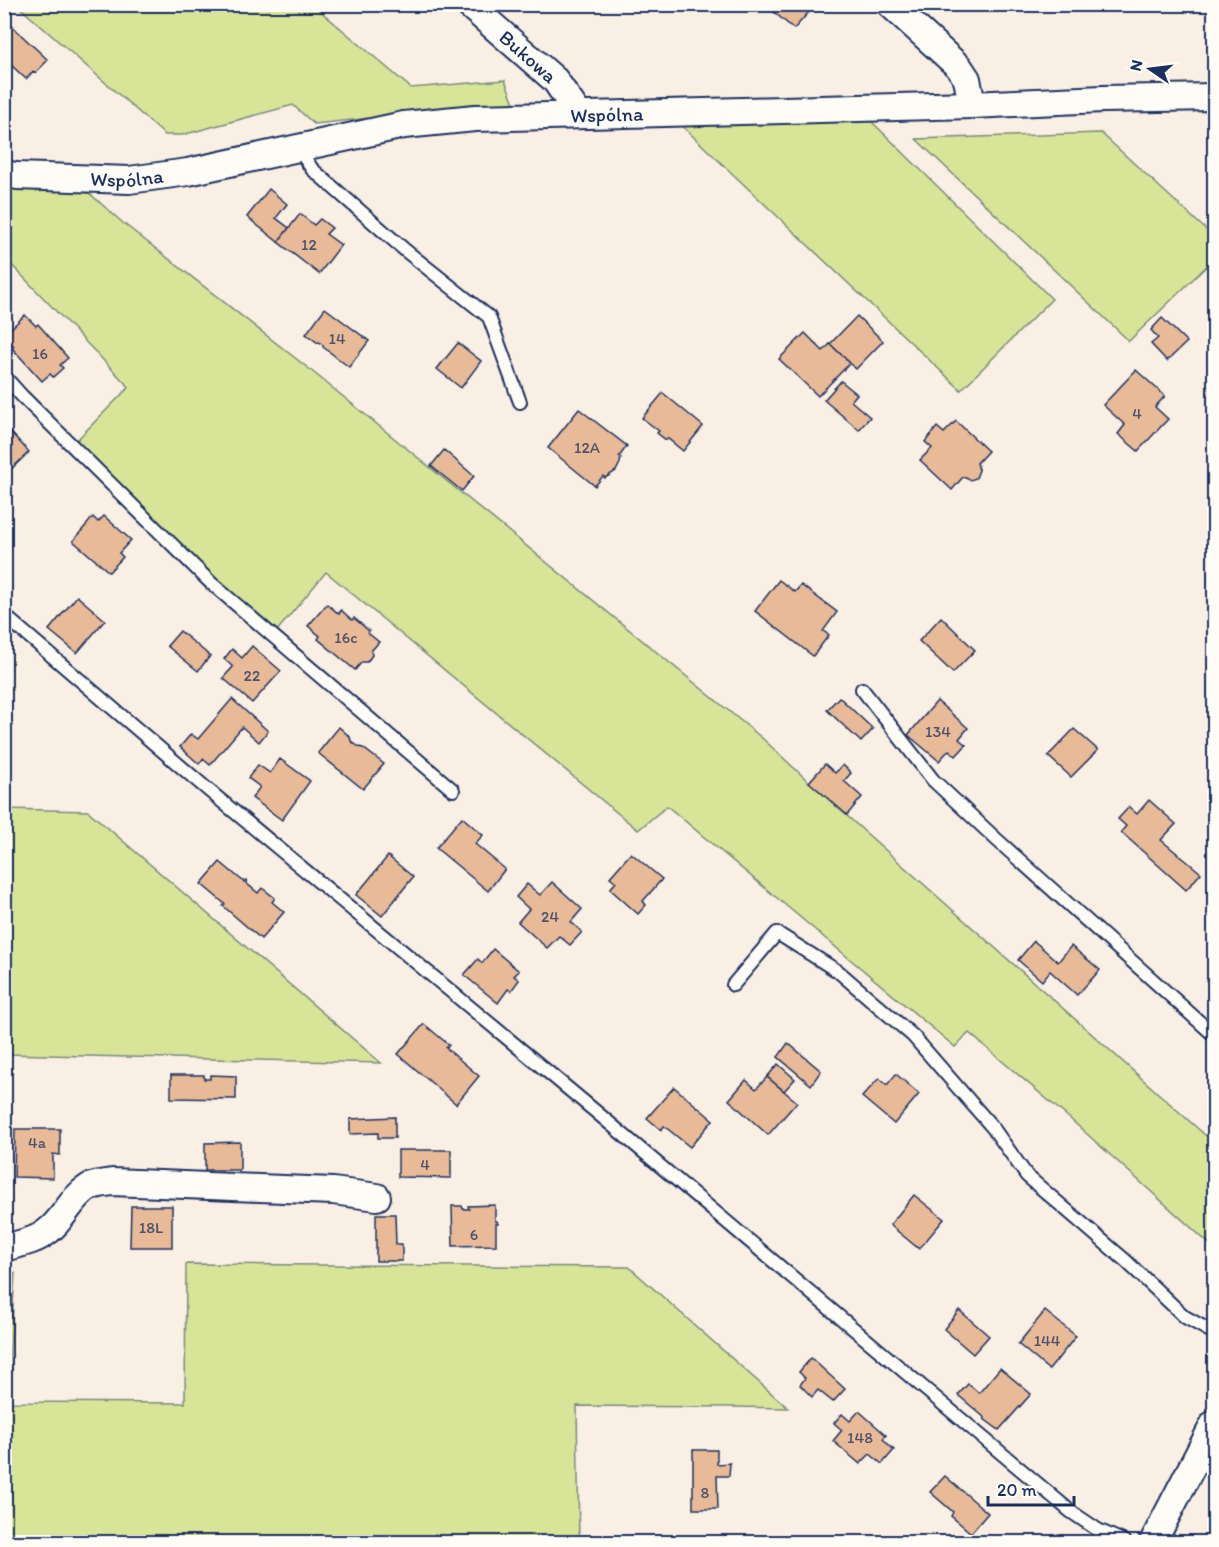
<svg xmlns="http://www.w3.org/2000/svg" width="1219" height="1547" font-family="Itim,sans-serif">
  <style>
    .green { fill: #d8e598; stroke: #7a8a7b; stroke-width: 1.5 }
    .building { fill: #e8ba98; stroke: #1b2f5e; stroke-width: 1.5 }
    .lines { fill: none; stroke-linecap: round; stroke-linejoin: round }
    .lane-casing { stroke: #1b2f5e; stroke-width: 16 }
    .street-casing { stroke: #1b2f5e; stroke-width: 30 }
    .lane { stroke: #fdfcf7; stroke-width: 12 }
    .street { stroke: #fdfcf7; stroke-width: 26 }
    .labels { text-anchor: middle; stroke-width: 4.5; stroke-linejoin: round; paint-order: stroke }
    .number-label { font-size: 16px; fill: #4e526c }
    .street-label { font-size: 20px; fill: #1b2f5e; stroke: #fdfcf7 }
  </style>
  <rect width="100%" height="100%" fill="#f9efe4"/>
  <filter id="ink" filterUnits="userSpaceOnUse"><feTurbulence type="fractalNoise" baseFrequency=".0167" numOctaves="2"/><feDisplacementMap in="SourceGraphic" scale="12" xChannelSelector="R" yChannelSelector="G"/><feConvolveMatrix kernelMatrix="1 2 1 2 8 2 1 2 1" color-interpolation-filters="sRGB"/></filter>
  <g filter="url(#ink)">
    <g class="green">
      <path d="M17,5h296l98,83 94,-8 9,23 -200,21 -21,-19 -111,30h-17z"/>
      <path d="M868,118l184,181 -91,91 -279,-264z"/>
      <path d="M1101,133l113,104v22l-85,82 -213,-202z"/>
      <path d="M4,187l85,6 34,30 185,145 454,370 47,44 405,361v105l-146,-131 -99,-84 -14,14 -288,-241 -29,24 -312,-258 -50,60 -59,-52 -141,-139 53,-54 -124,-129z"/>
      <path d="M5,809l83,2 293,252 -376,-9z"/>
      <path d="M186,1264l443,3 159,141 -53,-1 -158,-1 2,136h-574v-270l10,1 -8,129 178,1z"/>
    </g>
    <g class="building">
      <path d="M773,4h43l-22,25 -25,-21z"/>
      <path d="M4,19l44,41 -13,13 -2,-1 -7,7 -16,-15 -6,6z"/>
      <path d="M269,189l18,15 -11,14 13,10 -11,14 -31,-25z"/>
      <path d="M300,214l14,11 6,-6 12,9 -6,6 15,11 -22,29 -41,-32z"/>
      <path d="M325,308l44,33 -20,26 -26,-20v-2l-4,-3 -1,1 -12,-9z"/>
      <path d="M25,315l11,11 2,-2 30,34 -8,7 3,3 -10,9 -3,-3 -8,7 -30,-33 2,-2 -10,-11z"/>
      <path d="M857,316l26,25 -27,28 -26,-25z"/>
      <path d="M1162,318l25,24 -20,19 -16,-17 7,-6 -7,-8z"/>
      <path d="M805,333l18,18 7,-7 20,19 -32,33 -39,-37z"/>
      <path d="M458,343l23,18 -20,27 -24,-19z"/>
      <path d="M1136,370l29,26 -10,11 13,12 -30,32 -20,-17 7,-9 -22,-20z"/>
      <path d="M841,381l16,13 -6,7 19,16 -11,13 -35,-30z"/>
      <path d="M663,393l40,33 -20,25 -16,-13 -1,2 -9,-7 2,-2 -17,-13z"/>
      <path d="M579,409l48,37 -8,11 2,1 -1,5 -4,8 -11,7 -2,-2 -8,10 -47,-38z"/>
      <path d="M956,421l32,30 -11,12 2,7 -3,8 -6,2 -7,-3 -11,13 -32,-30 12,-12 -7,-6 12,-15 7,6z"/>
      <path d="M5,426l24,26 -25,24v-50z"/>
      <path d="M444,450l30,26 -12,15 -31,-25z"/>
      <path d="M104,516l27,24 -12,13 4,4 -14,15 -36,-31 20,-24 5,5z"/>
      <path d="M779,580l16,12 6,-7 36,27 -14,19 6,4 -16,21 -58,-45z"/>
      <path d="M77,596l28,24 -28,33 -28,-23z"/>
      <path d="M327,604l12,10 2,-4 11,10 2,-2 15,13 -1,2 11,9 -8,9 1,4 -5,7h-5l-7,8 -37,-31 2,-3 -12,-10z"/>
      <path d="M941,617l34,33 -22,23 -34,-32z"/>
      <path d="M180,631l30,25 -12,15 -31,-25z"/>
      <path d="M252,646l29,25 -29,32 -29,-25 10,-11 -9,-8 8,-10 10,9z"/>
      <path d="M839,697l34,32 -12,13 -34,-32z"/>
      <path d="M232,699l36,32 -9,11 -17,-15 -32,38 -7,-6 -4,5 -19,-17 11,-13 7,5z"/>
      <path d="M937,701l31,27 -9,11 7,6 -10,11 -7,-6 -10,11 -31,-26z"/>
      <path d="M339,727l11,10 1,4 8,6 4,1 21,16 -21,25 -45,-36z"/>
      <path d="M1074,729l24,21 -27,27 -23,-21z"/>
      <path d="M280,759l30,22 -28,39 -30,-22 8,-11 -12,-9 10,-13 12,8z"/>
      <path d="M825,764l10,9 8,-8 8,8 -7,8 18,16 -15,18 -38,-33z"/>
      <path d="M1149,800l27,24 -15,16 40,33 -15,17 -65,-58 5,-6 -8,-7 11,-12 8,7z"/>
      <path d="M462,817l21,18 -8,9 30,25 -17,22 -52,-43z"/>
      <path d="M631,853l31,26 -19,22 3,4 -8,9 -28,-25 6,-7 -6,-5z"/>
      <path d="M388,856l25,21 -31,39 -26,-21z"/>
      <path d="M220,862l24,20 2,-2 1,1 -1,2 12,10 4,-5 13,10 -3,4 12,10 -23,27 -38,-33 2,-2 -24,-20z"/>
      <path d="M552,882l30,27 -11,13 11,10 -12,13 -11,-9 -12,12 -29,-26 11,-13 -13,-12 11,-13 13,11z"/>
      <path d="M1034,941l24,21 13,-16 29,24 -23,25 -27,-24 -8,10 -24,-21z"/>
      <path d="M493,949l26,22 -5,5 5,4 -8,11 -3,-2 -10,14 -34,-28 14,-16 4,4z"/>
      <path d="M424,1024l25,21 -3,3 33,28 -23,28 -58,-50z"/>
      <path d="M788,1043l33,28 -10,14 -33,-28z"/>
      <path d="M778,1064l17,15 -11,12 -17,-14z"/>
      <path d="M896,1074l23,20 -25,30 -32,-27 17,-19 8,7z"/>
      <path d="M171,1075h33v4h6v-4l26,1v23l-65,-1z"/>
      <path d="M767,1077l30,25 -29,33 -39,-35 17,-20 10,9z"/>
      <path d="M674,1087l39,33 -23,27 -26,-21 -3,4 -14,-12z"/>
      <path d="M395,1117v21h-17v-5l-28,1v-15z"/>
      <path d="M15,1129h45v26l-7,-1v24l-39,-1z"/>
      <path d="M240,1142v28h-35v-27z"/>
      <path d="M398,1150h53v28l-53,-1z"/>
      <path d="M914,1195l30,24 -25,30 -29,-24z"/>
      <path d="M495,1205v16h2l1,3h-2v21l-43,1 -1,-40h10l1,3h6l-1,-3z"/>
      <path d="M131,1206h41v41h-42z"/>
      <path d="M376,1214h19l1,30h6v17h-26z"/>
      <path d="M959,1310l30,26 -16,18 -29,-25z"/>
      <path d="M1045,1311l31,25 -27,34 -31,-26z"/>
      <path d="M811,1358l34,31 -12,13 -15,-12 -6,7 -12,-12 5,-7 -6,-6z"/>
      <path d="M1000,1368l31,26 -32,36 -15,-11 1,-1 -27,-23 10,-11 11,9z"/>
      <path d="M859,1411l27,24 -3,4 11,11 -12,14 -12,-10 -10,10 -27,-23 9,-11 -8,-7 8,-9 8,7z"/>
      <path d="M693,1450h24v14l13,-1 -1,13h-12l1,33h-25z"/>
      <path d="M945,1476l43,37 -17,20 -20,-17 2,-4 -23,-20z"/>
    </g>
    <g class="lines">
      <g class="lane-casing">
        <g id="lane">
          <path d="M298,148l14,21 94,82 83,66 31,85"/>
          <path d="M4,376l18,20 189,187 242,207"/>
          <path d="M4,615l203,174 388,322 475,400 28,19 27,12"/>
          <path d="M862,689l71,91 63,59 218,196"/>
          <path d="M733,985l44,-52 62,39 74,64 80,92 34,48 99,85 59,56 29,16"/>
        </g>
      </g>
      <g class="street-casing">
        <g id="street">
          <path id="s1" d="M468,4l87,76 24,35"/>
          <path d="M890,4l69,63 8,12 5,26"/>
          <path id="s2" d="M4,174l13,2 112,4 59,-8 216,-47 71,-7 497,-13 131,-6 111,-2"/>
          <path d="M4,1248c15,-4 32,-7 44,-17 16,-12 23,-33 41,-44 7,-3 16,-4 23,-5l221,9 44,6"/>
          <path d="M1153,1542l61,-118"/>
        </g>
      </g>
      <use href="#lane" class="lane"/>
      <use href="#street" class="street"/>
    </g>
  </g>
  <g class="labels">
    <g class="number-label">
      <text x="309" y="250">12</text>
      <text x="337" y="344">14</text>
      <text x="40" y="359">16</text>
      <text x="1137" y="419">4</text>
      <text x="587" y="453">12A</text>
      <text x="346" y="643">16c</text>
      <text x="252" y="681">22</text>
      <text x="938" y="737">134</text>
      <text x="550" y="922">24</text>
      <text x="37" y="1148">4a</text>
      <text x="425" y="1170">4</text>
      <text x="151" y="1233">18L</text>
      <text x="474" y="1240">6</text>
      <text x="1047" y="1346">144</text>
      <text x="860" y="1443">148</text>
      <text x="705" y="1498">8</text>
    </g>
    <g class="street-label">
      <text dy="7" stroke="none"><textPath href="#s1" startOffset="80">Bukowa</textPath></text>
      <text dy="7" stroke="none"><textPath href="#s2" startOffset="609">Wspólna</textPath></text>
      <text dy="7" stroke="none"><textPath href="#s2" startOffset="123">Wspólna</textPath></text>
    </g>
  </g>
  <rect width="1219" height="1547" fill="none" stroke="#fdfcf7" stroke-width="24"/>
  <rect x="12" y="12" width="1195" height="1523" fill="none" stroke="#1b2f5e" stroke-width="2" filter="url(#ink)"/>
  <g transform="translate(1150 69) rotate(284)" stroke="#fdfcf7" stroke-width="4.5" paint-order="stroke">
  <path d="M0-4.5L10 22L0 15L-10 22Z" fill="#1b2f5e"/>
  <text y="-9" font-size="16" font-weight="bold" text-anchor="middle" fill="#1b2f5e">N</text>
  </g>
  <path d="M988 1496v9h86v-9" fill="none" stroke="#1b2f5e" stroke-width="3"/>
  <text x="997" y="1496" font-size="18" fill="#1b2f5e" stroke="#fdfcf7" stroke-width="4.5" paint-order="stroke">20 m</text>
</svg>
